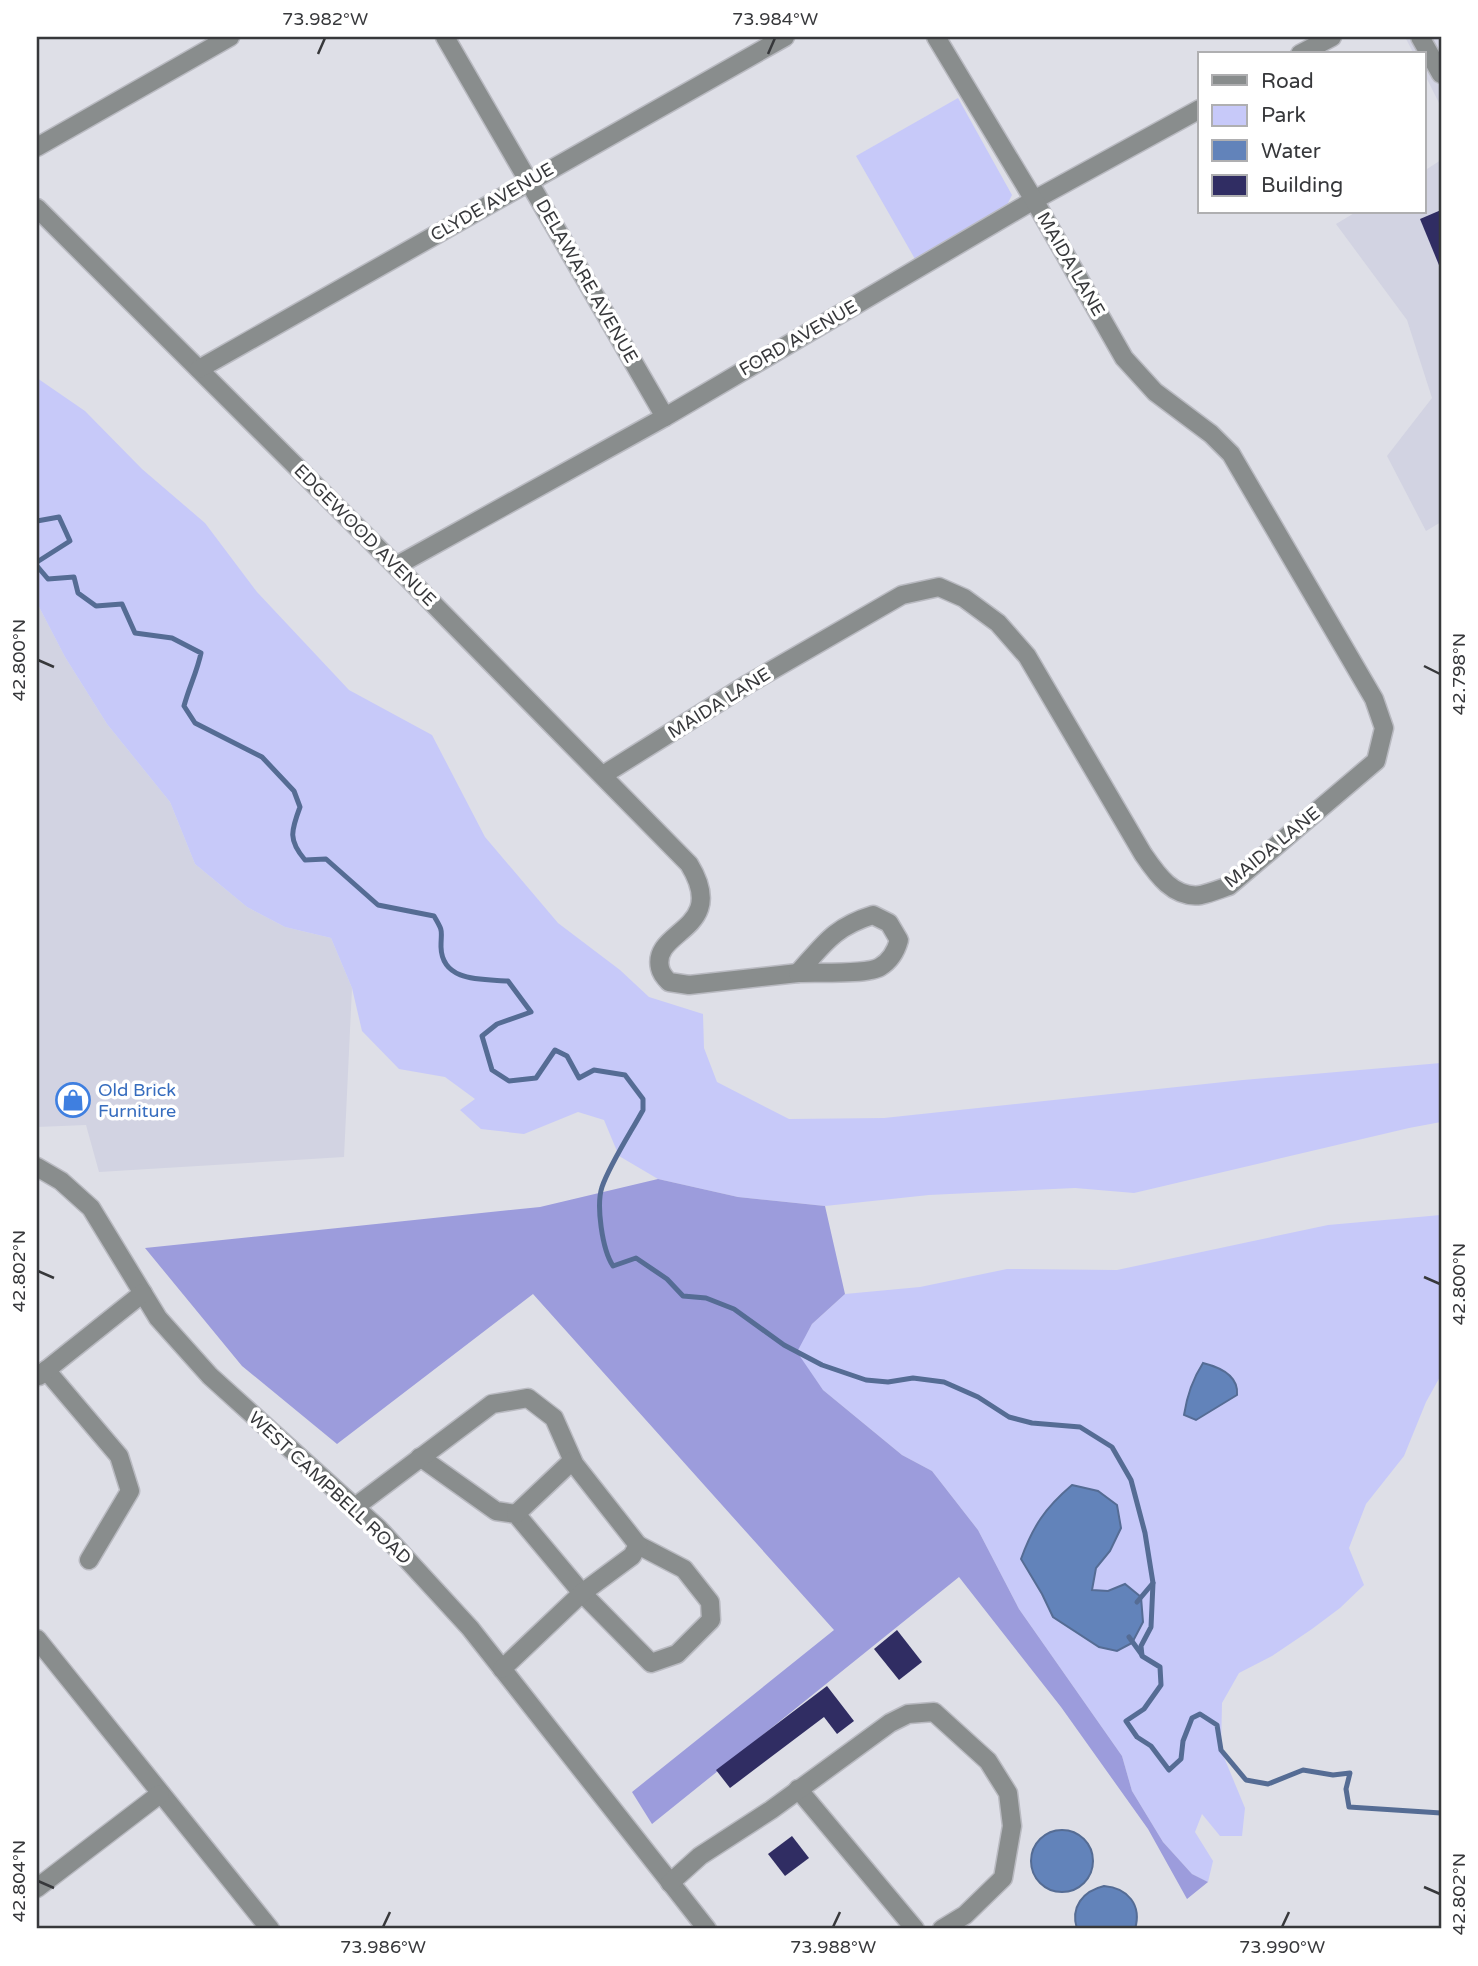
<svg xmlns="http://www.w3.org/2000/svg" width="1478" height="1966" font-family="'Varela Round',sans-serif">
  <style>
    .built { fill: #d2d3e2 }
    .green { fill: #c7c9f9; fill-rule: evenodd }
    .forest { fill: #9c9cdc }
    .water { fill: #6283ba; stroke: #556c94; stroke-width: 2 }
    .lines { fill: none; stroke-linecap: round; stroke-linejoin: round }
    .stream { stroke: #556c94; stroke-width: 5 }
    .building { fill: #302d63 }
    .minor-casing { stroke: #b9bac1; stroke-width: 21 }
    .minor { stroke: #898d8d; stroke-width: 18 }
    .ticks { fill: none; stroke: #37383b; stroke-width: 2.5 }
    .labels { text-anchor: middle; stroke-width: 7; stroke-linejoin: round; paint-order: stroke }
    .street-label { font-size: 18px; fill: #37383b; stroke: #fff }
    .shop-label { font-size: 18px; fill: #366cbe; stroke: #fff; text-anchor: start }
    .neatline { fill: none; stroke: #37383b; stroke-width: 2.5 }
    .ticks-label { font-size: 18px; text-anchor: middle; fill: #37383b }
  </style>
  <rect width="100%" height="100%" fill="#dedfe7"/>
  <g class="built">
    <path d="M1405,37h36v70l-17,-34v-19h-10z"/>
    <path d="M1441,160v362l-15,9 -39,-75 45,-58 -25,-78 -71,-96 20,-12h68v-41z"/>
    <path d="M37,603l28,54 42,67 63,78 25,62 52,43 38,20 46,11 21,50 -8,169 -245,15 -13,-47 -49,2z"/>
  </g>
  <g class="green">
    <path d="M958,98l54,97 -7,14 -90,50 -59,-103z"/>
    <path d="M37,378l48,33 57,58 63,54 52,69 92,98 83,45 53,102 73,86 62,47 29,27 54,17 1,34 13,34 72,37 95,-1 359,-38 198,-17v59l-32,6 -275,65 -59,-5 -146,7 -104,11 -87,-9 -80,-18 -39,-23 -15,-36 -26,-8 -54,22 -43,-5 -21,-19 15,-11 -30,-22 -46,-8 -37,-38 -10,-43 -21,-50 -46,-11 -38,-20 -52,-43 -25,-62 -63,-78 -42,-67 -28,-54z"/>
    <path d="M1441,1215v160l-15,27 -22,54 -38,48 -17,44 15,37 -24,23 -28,21 -40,27 -33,17 -17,30 -1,47 24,58 -3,28h-22l-18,-22 -7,18 18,29 -5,21 -16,-8 -29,-32 -31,-51 -10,-35 -103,-147 -41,-79 -46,-59 -30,-16 -79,-65 -27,-38 16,-28 33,-30 75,-7 87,-18 110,1 211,-45zM1098,1491l19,14 4,24 -11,22 -14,17 -4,22 16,1 17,-7 -26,63 -46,-30 -11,-22z"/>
  </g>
  <path class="forest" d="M658,1179l80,18 87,9 20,88 -33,30 -15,28 26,38 79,65 30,16 46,59 41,79 103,147 10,35 31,51 29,32 16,8 -21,17 -39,-70 -87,-122 -102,-130 -307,247 -20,-32 202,-162 -301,-336 -196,150 -95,-78 -97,-118 395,-41z"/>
  <g class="water">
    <path d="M1203,1363c16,4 36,12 34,32l-41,25 -12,-5c3,-20 8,-35 19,-52z"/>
    <path d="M1072,1485l26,6 19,14 4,23 -11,23 -14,17 -4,22 16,1 17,-7 16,13 2,25 -11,21 -15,8 -18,-4 -46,-30 -11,-23 -21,-35c12,-33 24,-51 51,-74z"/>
    <circle cx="1062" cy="1861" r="31"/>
    <path d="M1104,1886c24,2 38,19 31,43h-58c-7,-22 6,-38 27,-43z"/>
  </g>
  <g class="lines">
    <g class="stream">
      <path d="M37,521l22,-4 11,24 -33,21"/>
      <path d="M37,566l11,13 26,-2 4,16 18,13 26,-2 13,29 37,5 29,15c-4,19 -12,34 -17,53l11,17 67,34 32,34 6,16c-9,24 -12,33 5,53l21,-1 52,46 56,11c10,17 7,13 7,31 1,36 43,32 67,34l23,31 -34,12 -15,12 10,34 17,11 27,-3 19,-28 12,6 12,22 15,-8 31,5 18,24v11c-12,22 -33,54 -41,77 -6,18 0,62 11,79l23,-8 31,21 16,17 23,2 28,11 50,36 38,20 44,15 22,2 25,-4 31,4 34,15 31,20 23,6 48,4 32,20 19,33 14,53 8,50 -2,44 -10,19 1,10 18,11 1,18 -17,24 -18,12 11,16 14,9 18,24 12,-11 2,-18 9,-23 8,-4 17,11 4,25 25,30 22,4 35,-14 30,5 17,-2 -4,16 3,18 92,6"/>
      <path d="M1137,1602l16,-19"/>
      <path d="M1129,1637l13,18"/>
    </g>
  </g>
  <g class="building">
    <path d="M1441,210v60l-21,-51z"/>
    <path d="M897,1630l25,32 -23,18 -25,-31z"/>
    <path d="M827,1686l27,35 -17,13 -13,-17 -94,71 -14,-18z"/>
    <path d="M792,1836l17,22 -24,18 -17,-22z"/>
  </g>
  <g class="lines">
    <g class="minor-casing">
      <g id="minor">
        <path d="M445,37l220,380"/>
        <path d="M1420,37l21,37"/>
        <path d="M1300,54l32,-17"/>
        <path d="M37,147l193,-110"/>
        <path d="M37,208l359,358 293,298c41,67 -38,65 -29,104 1,5 6,11 9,14l20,3 109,-12"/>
        <path d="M199,369l586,-332"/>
        <path d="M396,566l269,-149 369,-217 166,-91"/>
        <path d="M603,775l145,-91 154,-89 37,-8 25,11 34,25 29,33 116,198c13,19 30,45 58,41 9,-2 19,-6 28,-9l147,-125 8,-33 -10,-29 -143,-245 -20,-20 -56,-42 -31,-34 -90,-158 -98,-163"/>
        <path d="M873,915l16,8 10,17c-3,11 -9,21 -19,27 -13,8 -64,5 -82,6 26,-29 36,-46 75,-58z"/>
        <path d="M37,1167l24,14 30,27 67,110 52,58 169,153 91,99 237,301"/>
        <path d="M46,1370l73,86 11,35 -41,69"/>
        <path d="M39,1376l104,-83"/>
        <path d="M420,1457l76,54 20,3 66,79 69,70 26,-9 34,-34 -1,-18 -26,-33 -46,-24"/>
        <path d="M355,1507l137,-103 36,-6 26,20 19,43"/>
        <path d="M37,1639l233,290"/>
        <path d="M502,1669l80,-76 50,-37 6,-11 -66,-84 -56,53"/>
        <path d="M798,1789l117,140"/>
        <path d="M670,1883l30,-27 71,-46 119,-87 18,-9 26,-2 54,49 20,32 4,33 -9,52 -38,37 -23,14"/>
        <path d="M37,1888l123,-94"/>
      </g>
    </g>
    <use href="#minor" class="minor"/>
  </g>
  <path class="ticks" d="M318,54l7,-16M768,54l7,-16M38,660l16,7M1424,666l16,8M38,1271l16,7M1424,1277l16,7M38,1881l16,7M1424,1887l16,7M383,1927l7,-15M833,1927l7,-15M1282,1927l7,-15"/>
  <defs>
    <g id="shop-ring" transform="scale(1.75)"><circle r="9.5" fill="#fff" stroke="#3f7fe0" stroke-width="1.5"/><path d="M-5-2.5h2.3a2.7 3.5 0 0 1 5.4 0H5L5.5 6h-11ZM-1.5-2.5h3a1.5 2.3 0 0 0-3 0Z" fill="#3f7fe0"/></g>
  </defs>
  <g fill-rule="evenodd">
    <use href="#shop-ring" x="73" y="1100"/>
  </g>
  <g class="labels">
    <g class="street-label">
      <text transform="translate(492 202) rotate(-30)" y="6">CLYDE AVENUE</text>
      <text transform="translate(1071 264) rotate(60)" y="6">MAIDA LANE</text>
      <text transform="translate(587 281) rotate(60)" y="6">DELAWARE AVENUE</text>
      <text transform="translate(798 338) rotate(-30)" y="6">FORD AVENUE</text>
      <text transform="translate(365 535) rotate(45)" y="6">EDGEWOOD AVENUE</text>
      <text transform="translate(719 703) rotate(-32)" y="6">MAIDA LANE</text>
      <text transform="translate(1272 847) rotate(-39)" y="6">MAIDA LANE</text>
      <text transform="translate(330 1488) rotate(43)" y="6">WEST CAMPBELL ROAD</text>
    </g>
    <g class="shop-label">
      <text x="98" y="1096">Old Brick<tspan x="98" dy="21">Furniture</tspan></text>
    </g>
  </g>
  <rect width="1478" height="1966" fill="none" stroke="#ffffff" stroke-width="77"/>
  <rect x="1198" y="52" width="228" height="161" fill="#ffffff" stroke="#afafb1" stroke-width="2"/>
  <rect x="1212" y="75" width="35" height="10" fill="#898d8d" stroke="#afafb1" stroke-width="2"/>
  <text x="1261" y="88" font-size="21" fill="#37383b">Road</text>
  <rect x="1212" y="105" width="35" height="21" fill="#c7c9f9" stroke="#afafb1" stroke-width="2"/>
  <text x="1261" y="122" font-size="21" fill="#37383b">Park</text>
  <rect x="1212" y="140" width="35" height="21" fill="#6283ba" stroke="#afafb1" stroke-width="2"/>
  <text x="1261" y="158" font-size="21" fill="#37383b">Water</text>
  <rect x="1212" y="175" width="35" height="21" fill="#302d63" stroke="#afafb1" stroke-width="2"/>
  <text x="1261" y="192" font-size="21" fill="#37383b">Building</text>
  <rect x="38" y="38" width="1402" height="1889" class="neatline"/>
  <g class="ticks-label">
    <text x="325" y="25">73.982°W</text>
    <text x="775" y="25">73.984°W</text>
    <text transform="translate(19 660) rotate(-90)" y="6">42.800°N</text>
    <text transform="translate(1459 674) rotate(-90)" y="6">42.798°N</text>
    <text transform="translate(19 1271) rotate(-90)" y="6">42.802°N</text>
    <text transform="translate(1459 1284) rotate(-90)" y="6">42.800°N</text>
    <text transform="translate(19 1881) rotate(-90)" y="6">42.804°N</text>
    <text transform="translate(1459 1894) rotate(-90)" y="6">42.802°N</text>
    <text x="383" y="1953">73.986°W</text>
    <text x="833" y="1953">73.988°W</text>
    <text x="1282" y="1953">73.990°W</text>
  </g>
</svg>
